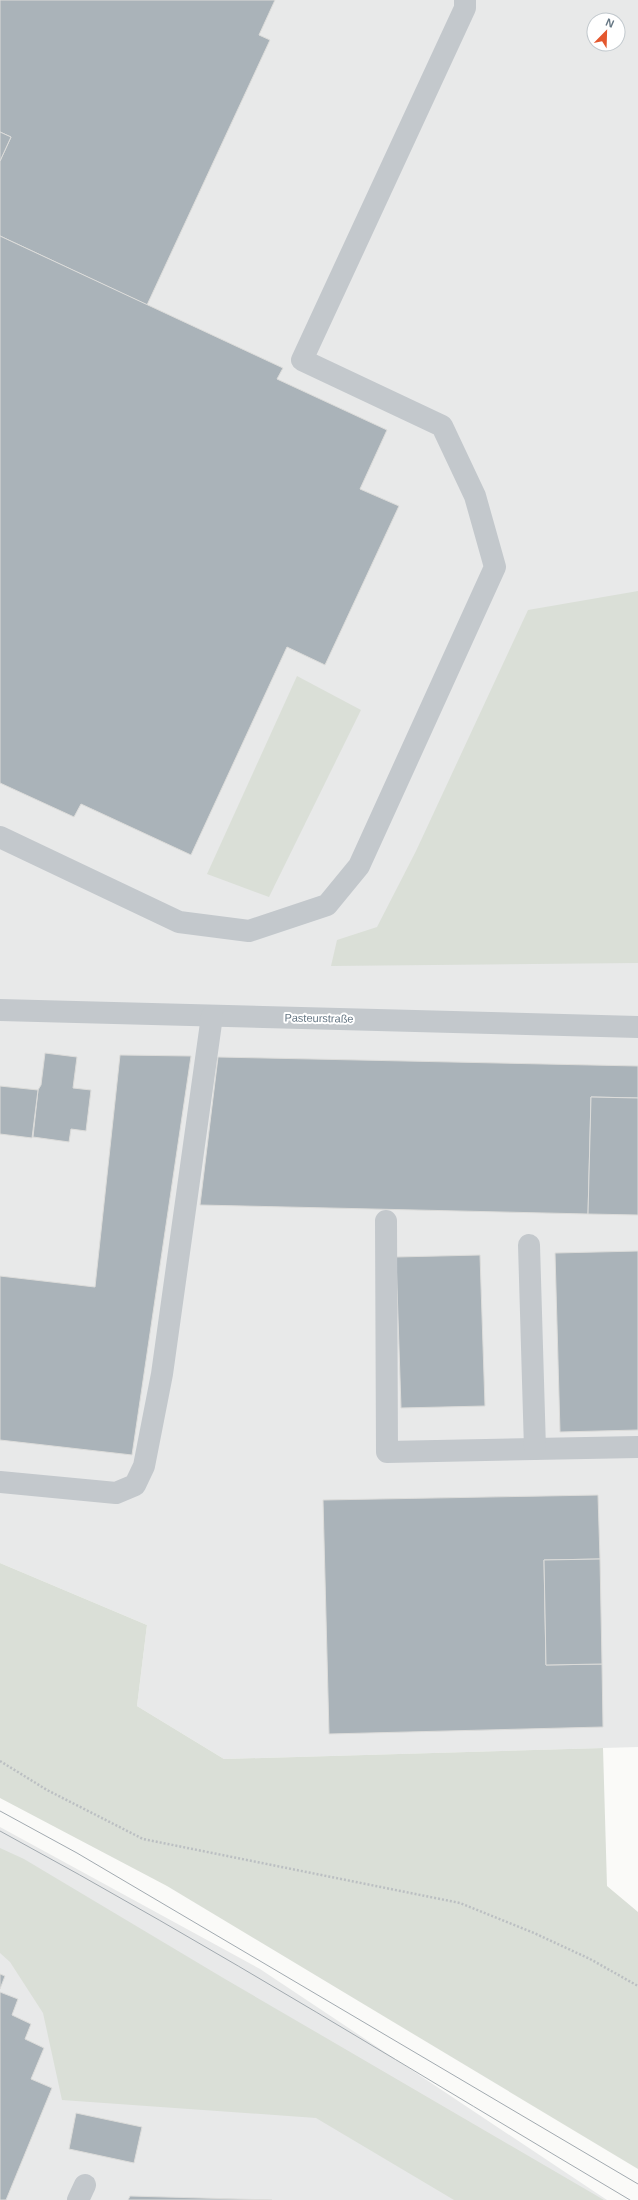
<svg xmlns="http://www.w3.org/2000/svg" width="638" height="2200" font-family="Arial,sans-serif">
  <style>
    .built { fill: #e8e9e9; fill-rule: evenodd }
    .green { fill: #dadfd7 }
    .building { fill: #aab3b9; stroke: #dcdcda }
    .lines { fill: none; stroke-linecap: round; stroke-linejoin: round }
    .path { stroke: #bbbfc2; stroke-width: 2.5; stroke-dasharray: 2 2; stroke-linecap: butt }
    .minor { stroke: #c3c8cc; stroke-width: 22 }
    .tram { stroke: #a2aab0; stroke-width: 1 }
    .labels { text-anchor: middle; stroke-width: 4; stroke-linejoin: round; paint-order: stroke }
    .street-label { font-size: 11px; fill: #657683; stroke: #fff }
  </style>
  <rect width="100%" height="100%" fill="#fafaf8"/>
  <g class="built">
    <path d="M0,0h638v1747l-414,12 -87,-53 10,-81 -147,-62zM594,20h24v24h-24z"/>
    <path d="M0,1827l260,142 347,231h-607z"/>
  </g>
  <g class="green">
    <path d="M638,591v372l-307,3 6,-26 40,-13 39,-76 112,-241z"/>
    <path d="M297,676l64,34 -92,187 -62,-23z"/>
    <path d="M0,1563l147,62 -10,81 87,53 379,-11 4,138 31,26v257l-471,-283 -167,-88z"/>
    <path d="M0,1848l24,11 201,120 379,221h-150l-138,-82 -254,-18 -19,-87 -33,-51 -10,-9z"/>
  </g>
  <g class="building">
    <path d="M0,0h275l-16,35 11,5 -123,265 -147,-69v-75l11,-24 -11,-5z"/>
    <path d="M0,132l11,5 -11,24z"/>
    <path d="M0,236l283,132 -6,11 110,51 -27,59 39,17 -74,159 -38,-18 -96,208 -110,-51 -7,13 -74,-34z"/>
    <path d="M45,1053l32,4 -4,31 18,2 -5,41 -15,-2 -2,13 -36,-5 5,-47 3,-5z"/>
    <path d="M120,1055l71,1 -59,399 -132,-15v-164l95,11z"/>
    <path d="M218,1057l420,9v32l-47,-1 -3,117 -388,-9z"/>
    <path d="M0,1086l38,4 -6,48 -32,-4z"/>
    <path d="M591,1097l47,1v117l-50,-1z"/>
    <path d="M638,1251v179l-78,2 -5,-179z"/>
    <path d="M480,1255l5,151 -84,2 -5,-151z"/>
    <path d="M598,1495l2,64 -56,1 2,105 56,-1 1,63 -274,7 -6,-234z"/>
    <path d="M600,1559l2,105 -56,1 -2,-105z"/>
    <path d="M0,1974l5,2 -5,13z"/>
    <path d="M0,1992l18,7 -6,16 19,9 -6,15 19,9 -13,31 21,9 -46,112h-6z"/>
    <path d="M76,2113l66,14 -8,36 -65,-14z"/>
    <path d="M130,2196l142,4h-144z"/>
  </g>
  <g class="lines">
    <path class="path" d="M0,1761l47,29 96,49 317,64 74,30 56,26 48,27"/>
    <g class="minor">
      <path d="M0,837l179,85 70,9 78,-26 32,-39 136,-299 -20,-71 -33,-70 -140,-66 163,-352v-8"/>
      <path d="M0,1010l638,17"/>
      <path d="M386,1221l1,231 251,-5"/>
      <path d="M529,1245l6,204"/>
      <path d="M0,1482l116,11 19,-8 9,-19 18,-92 50,-358"/>
      <path d="M78,2200l7,-15"/>
    </g>
    <g class="tram">
      <path d="M0,1811l77,42 561,331"/>
      <path d="M0,1831c214,116 421,245 630,369"/>
    </g>
  </g>
  <g class="labels">
    <g class="street-label">
      <text transform="translate(319 1018) rotate(1)" y="4">Pasteurstraße</text>
    </g>
  </g>
  <g transform="translate(606 32) rotate(23)"><circle r="19" fill="#ffffff" stroke="#c1c8cd"/>
  <path d="M0-3L7 15L0 10L-7 15Z" fill="#e4572e"/>
  <text y="-6" font-size="11" font-weight="bold" text-anchor="middle" fill="#657683">N</text>
  </g>
</svg>
